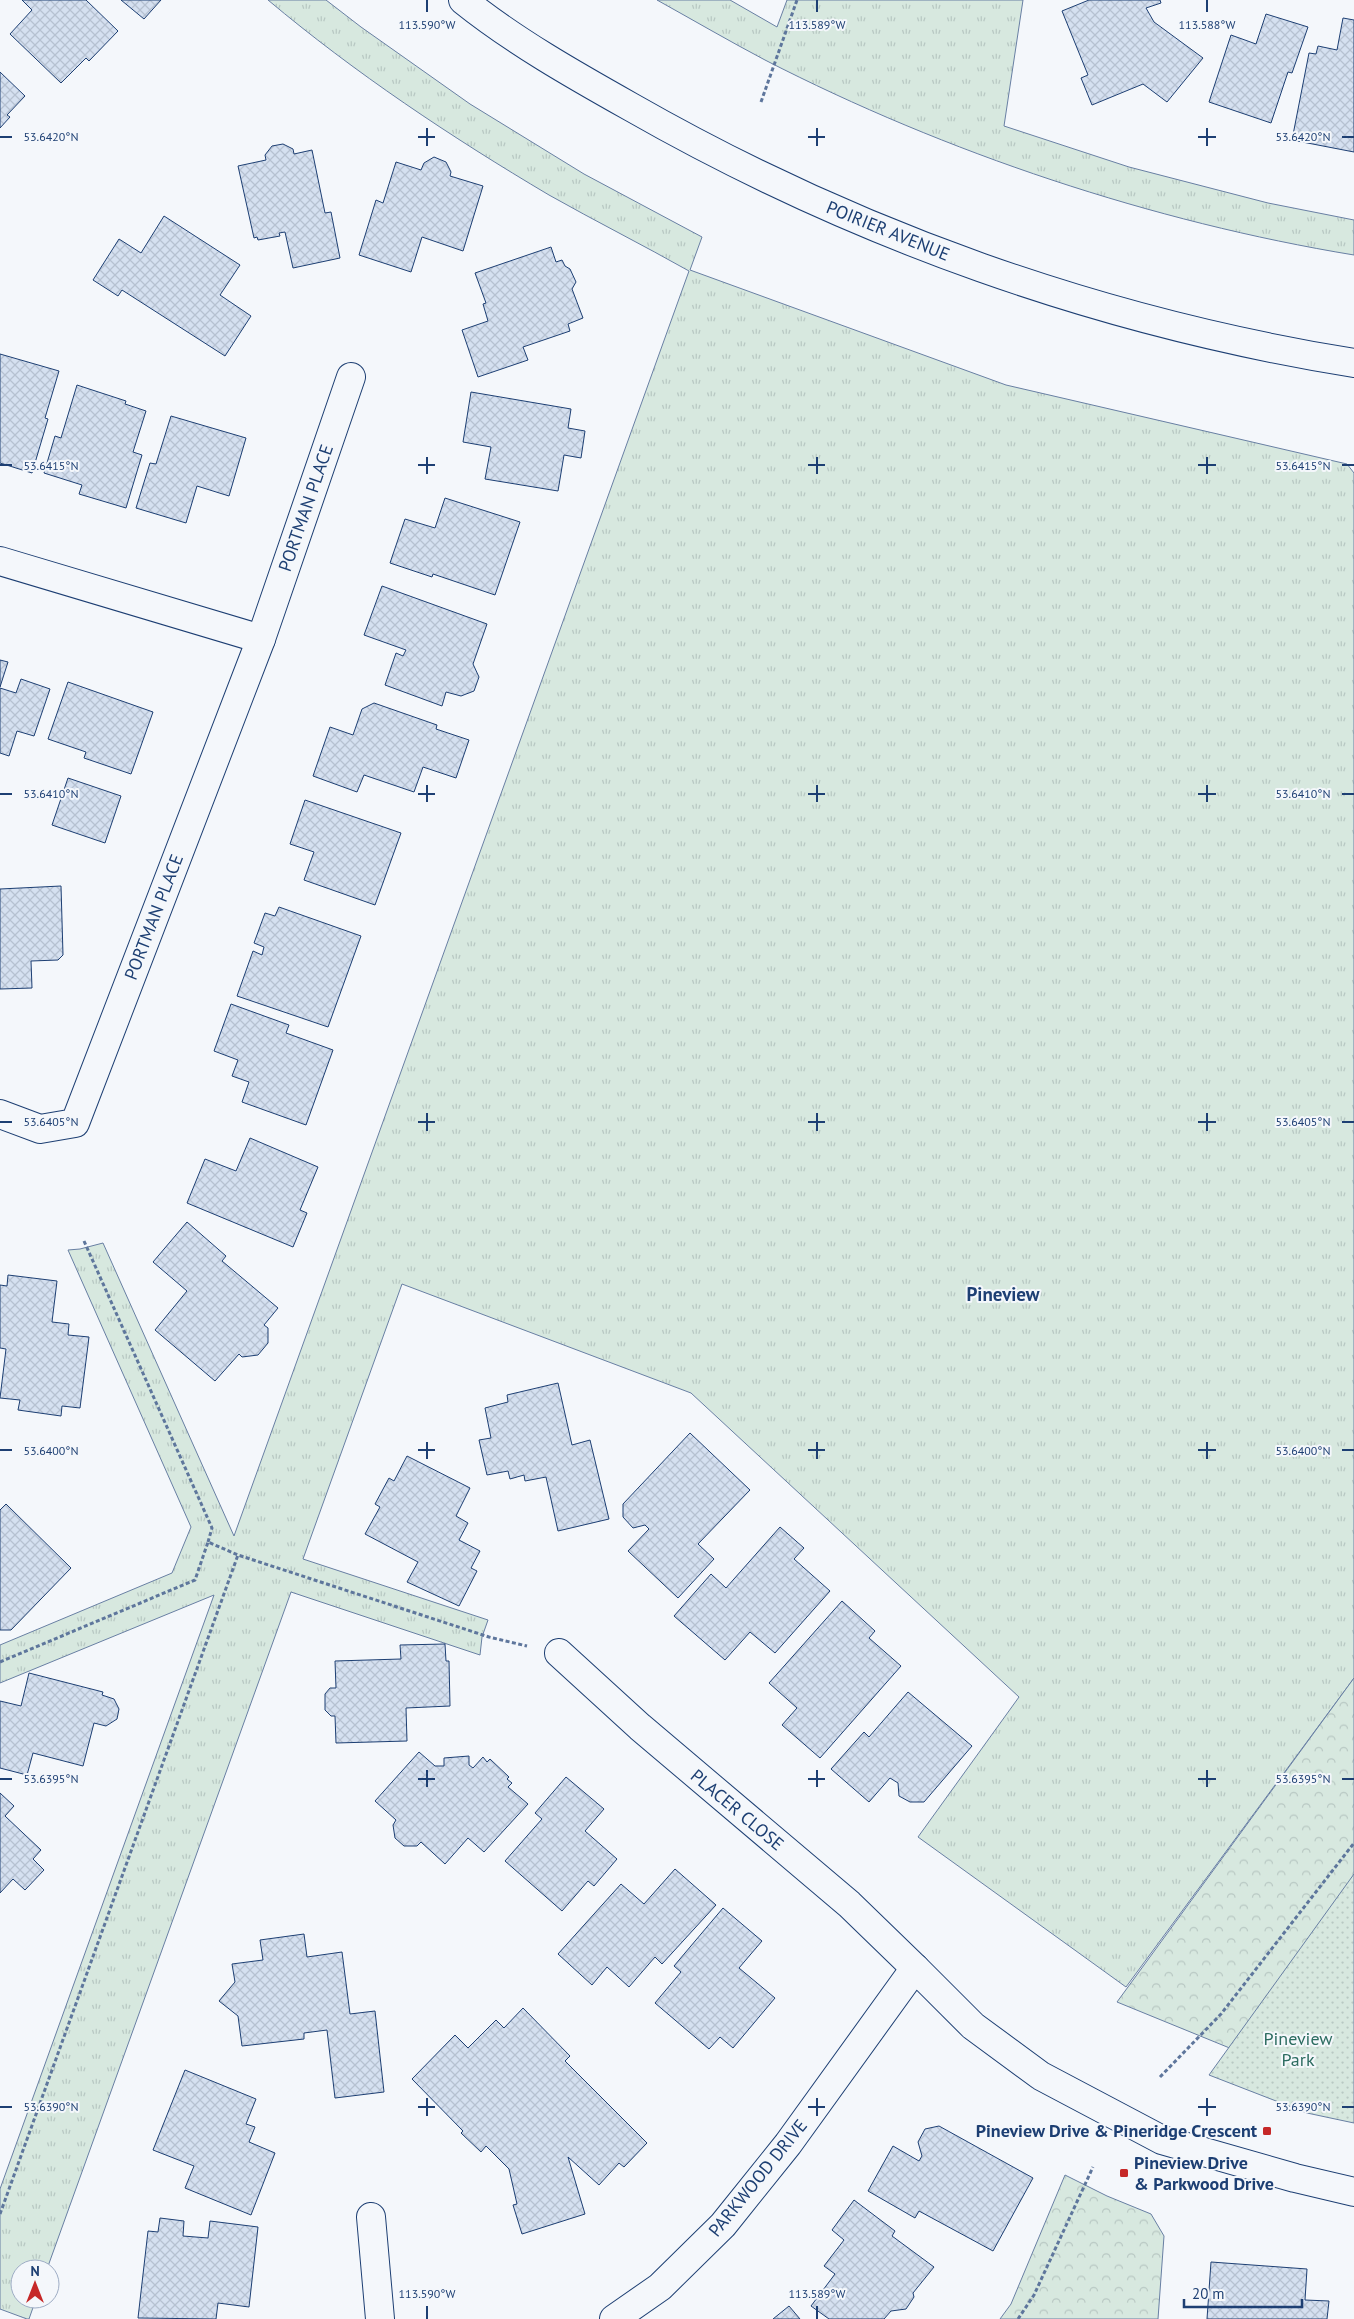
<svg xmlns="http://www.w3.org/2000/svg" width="1354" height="2319" font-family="'PT Sans',sans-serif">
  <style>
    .grass { fill: url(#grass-tufts); stroke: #687fa3 }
    .forest { fill: url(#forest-crowns); stroke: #687fa3 }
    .park { fill: url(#park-dots); stroke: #687fa3 }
    .building { fill: url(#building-cross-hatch); stroke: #1d3f73 }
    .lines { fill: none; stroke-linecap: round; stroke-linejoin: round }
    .street-casing { stroke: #1d3f73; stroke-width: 30 }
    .secondary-casing { stroke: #1d3f73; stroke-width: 30 }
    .path { stroke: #5e769c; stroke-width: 3; stroke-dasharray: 4 2.5; stroke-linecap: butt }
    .street { stroke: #f4f7fb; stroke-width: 28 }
    .secondary { stroke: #f4f7fb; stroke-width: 28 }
    .ticks { fill: none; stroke: #1d3f73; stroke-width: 2 }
    .poi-dot { fill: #c62828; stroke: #f4f7fb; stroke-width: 2 }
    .labels { text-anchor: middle; stroke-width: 4; stroke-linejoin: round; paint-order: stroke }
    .street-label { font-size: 18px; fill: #1d3f73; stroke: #f4f7fb }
    .park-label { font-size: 18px; fill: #2c6c60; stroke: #f4f7fb }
    .poi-label { font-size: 18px; font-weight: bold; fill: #1d3f73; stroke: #f4f7fb; text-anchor: end }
    .neighbourhood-label { font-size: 19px; font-weight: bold; fill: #1d3f73; stroke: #f4f7fb }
    .ticks-label { font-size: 12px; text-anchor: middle; fill: #1d3f73; stroke: #f4f7fb; stroke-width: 4; stroke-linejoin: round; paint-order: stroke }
  </style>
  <defs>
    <pattern id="grass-tufts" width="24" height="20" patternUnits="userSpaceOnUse" patternTransform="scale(1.25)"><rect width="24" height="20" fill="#d7e8df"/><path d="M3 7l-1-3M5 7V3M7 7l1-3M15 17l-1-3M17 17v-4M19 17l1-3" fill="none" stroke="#b8c8c3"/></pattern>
    <pattern id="forest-crowns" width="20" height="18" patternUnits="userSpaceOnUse" patternTransform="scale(1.25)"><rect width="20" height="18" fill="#d7e8df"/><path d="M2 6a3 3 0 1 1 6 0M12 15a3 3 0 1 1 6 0" fill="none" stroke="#b8c8c3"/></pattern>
    <pattern id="park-dots" width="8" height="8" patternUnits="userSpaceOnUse" patternTransform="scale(1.25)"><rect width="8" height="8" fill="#d7e8df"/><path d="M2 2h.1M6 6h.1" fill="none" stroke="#b8c8c3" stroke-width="1.8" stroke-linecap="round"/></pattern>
    <pattern id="building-cross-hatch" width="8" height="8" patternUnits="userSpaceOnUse" patternTransform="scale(1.25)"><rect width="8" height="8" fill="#d5e0f0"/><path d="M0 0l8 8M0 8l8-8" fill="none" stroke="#b6c1d1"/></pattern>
  </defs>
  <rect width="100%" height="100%" fill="#f4f7fb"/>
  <g class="grass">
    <path d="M268,0h58l35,27 109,77 114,70 118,63 -12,33 316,115 341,79 7,9v1205l-228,309 -208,-150 101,-140 -328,-304 -289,-109 -99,275 185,61 -6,17 -2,18 -189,-63 -244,677h-27v30h16l-7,20h-2l-27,-10v-120l214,-594 -214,88v-38l172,-72 19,-46 -123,-277 12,-1 23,-6 131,293 455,-1265c-46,-26 -94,-50 -140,-76 -98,-58 -194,-122 -281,-195z"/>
    <path d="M657,0h73l47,27 10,-27h236l-19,126 125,41 139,36 86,17v35c-201,-33 -408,-102 -589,-195 -36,-19 -72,-40 -108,-60z"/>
  </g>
  <g class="forest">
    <path d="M1354,1678v420h-2l-235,-96z"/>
    <path d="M1065,2175l42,21 44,18 13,22 -6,83h-158l11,-15z"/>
  </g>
  <path class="park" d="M1354,1874v249l-47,-10 -98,-38z"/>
  <g class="building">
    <path d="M22,0h64l32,31 -29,30 -3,-3 -25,25 -51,-49 22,-24z"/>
    <path d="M121,0h40l-17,19z"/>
    <path d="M1089,0h71l1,3 -15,5 8,14 49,36 -36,44 -24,-18 -51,21 -11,-27 7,-3 -26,-64z"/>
    <path d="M1266,14l42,13 -16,46 -4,-1 -17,51 -62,-21 22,-67 25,9z"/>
    <path d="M1343,18l11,2v132l-62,-12 17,-87 7,1 2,-8 19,4z"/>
    <path d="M0,72l25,24 -18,19 3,2 -10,11z"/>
    <path d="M283,144l10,5 1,5 18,-4 13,63 6,-1 9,46 -47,10 -8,-36 -6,1 1,3 -22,4 -1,-3 -3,1 -16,-72 28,-6 -1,-5 7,-9z"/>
    <path d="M434,157l12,5 5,10 -1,4 33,10 -20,65 -41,-14 -11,35 -52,-17 17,-55 7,3 13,-41 25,8 3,-7z"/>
    <path d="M164,216l76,49 -20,30 31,21 -26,40 -103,-66 -4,6 -25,-16 26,-41 22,14z"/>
    <path d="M551,247l5,15 6,-2 3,6 5,3 6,13 -4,7 11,29 -15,6 2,7 -47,16 5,13 -50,17 -16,-47 26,-9 -5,-17 3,-1 -11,-30z"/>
    <path d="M0,354l59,17 -14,47 3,1 -16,54 -32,-10z"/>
    <path d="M77,385l49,16 -1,3 21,7 -13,41 9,3 -16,53 -47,-14 3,-9 -38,-12 11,-37 6,2z"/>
    <path d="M471,392l100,17 -3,19 17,3 -4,27 -17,-3 -6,36 -73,-12 6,-32 -28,-5z"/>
    <path d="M171,416l75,22 -17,58 -32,-10 -11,37 -50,-15 14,-45 6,1z"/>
    <path d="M445,498l75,24 -25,73 -62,-21 -1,3 -42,-14 15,-44 30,9z"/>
    <path d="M382,586l105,38 -14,40 6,13 -5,14 -13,5 -15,-4 -4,14 -57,-21 11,-32 7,3 3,-6 -42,-15z"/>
    <path d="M0,660l8,2 -8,25z"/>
    <path d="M21,679l29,10 -16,47 -17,-5 -8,25 -9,-3v-65l16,5z"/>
    <path d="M68,682l85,30 -22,62 -47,-16 2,-6 -38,-13z"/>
    <path d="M374,703l63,22 -1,4 33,11 -13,38 -33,-11 -9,25 -50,-17 -7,17 -44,-16 17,-49 23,8 9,-26z"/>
    <path d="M68,778l53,18 -16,47 -53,-18z"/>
    <path d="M305,800l96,33 -26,72 -71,-25 10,-28 -24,-8z"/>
    <path d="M61,886l2,69 -5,5 -27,1 1,27 -32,1v-100z"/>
    <path d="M279,907l82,29 -33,91 -91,-31 16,-45 9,4 2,-8 -10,-4 11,-30 10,3z"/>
    <path d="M231,1004l58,21 -3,8 47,17 -27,75 -64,-23 7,-20 -17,-6 6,-16 -24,-9z"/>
    <path d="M250,1138l68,29 -18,43 7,3 -14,34 -106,-44 18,-44 31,12z"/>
    <path d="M187,1222l39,34 -4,5 56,47 -14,17 4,3v15l-10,12 -16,2 -3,-3 -24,27 -60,-51 32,-39 -34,-29z"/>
    <path d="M8,1275l49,6 -5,41 17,2 -1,11 21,2 -9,71 -18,-2 -1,10 -43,-6 2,-10 -20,-2 6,-49 -6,-1v-63l7,1z"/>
    <path d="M558,1383l14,62 18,-5 19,79 -51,12 -12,-54 -21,4 -1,-6 -14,4 -2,-8 -21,4 -8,-35 12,-2 -6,-30 23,-6 -1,-7z"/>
    <path d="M690,1433l60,57 -52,54 16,15 -36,39 -50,-47 21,-22 -4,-4 -12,3 -10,-11v-13z"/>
    <path d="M407,1456l63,32 -14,28 12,7 -9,17 21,11 -9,17 6,3 -18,35 -52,-24 11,-20 -53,-28 15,-27 -5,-3 14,-26 5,3z"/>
    <path d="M6,1504l65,64 -60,62h-11v-120z"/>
    <path d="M780,1527l24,21 -10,11 36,32 -55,62 -25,-21 -25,28 -51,-44 37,-42 15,14z"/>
    <path d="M842,1601l33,30 -6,7 32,28 -81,92 -38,-33 15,-17 -28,-25z"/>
    <path d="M445,1644l1,17h3l1,45 -44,2 1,33 -71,2 -1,-27h-4l-6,-6v-16l5,-6h6l-1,-27 66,-2 -1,-14z"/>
    <path d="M29,1673l74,19 -1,3 12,4 5,10 -2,10 -11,7 -12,-3 -11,43 -50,-13 -6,22 -27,-7v-67l21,5z"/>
    <path d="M908,1692l64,54 -48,56h-14l-11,-6 -1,-13 -8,-5 -21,24 -38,-33 33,-37 5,5z"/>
    <path d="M419,1752l16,14h9v-8l25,-2v9l4,3 10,-11 4,5 3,-3 19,18 -2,2 5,4 -4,4 20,17 -44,48 -16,-14 -23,26 -24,-22 -4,4h-13l-9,-8 -2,-13 3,-5 -21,-19z"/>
    <path d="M566,1777l38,32 -19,22 32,28 -23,27 -6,-5 -26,30 -57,-50 37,-42 -7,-6z"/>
    <path d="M0,1793l14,13 -9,10 36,34 -8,9 11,11 -19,20 -12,-11 -13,14z"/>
    <path d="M675,1869l41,36 -54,59 -7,-7 -26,30 -22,-20 -15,18 -34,-31 63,-70 23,20z"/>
    <path d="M723,1908l39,33 -23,27 36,30 -42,50 -13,-11 -11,12 -54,-46 26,-31 -7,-6z"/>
    <path d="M304,1934l3,23 35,-5 8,62 25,-3 9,81 -49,6 -8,-68 -23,3v6l-62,7 -4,-30 -19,-15 16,-19 -3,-18 31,-4 -3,-20z"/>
    <path d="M523,2008l47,48 -5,5 82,82 -23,24 -5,-4 -20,22 -31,-28 17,57 -63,20 -9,-29 4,-1 -8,-35 -23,-23 -5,6 -20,-19 2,-2 -51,-52 43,-44 13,13 28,-28 8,8z"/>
    <path d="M185,2070l71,29 -10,25 9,3 -6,15 26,11 -24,62 -66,-27 9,-22 -41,-16z"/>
    <path d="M939,2126l94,52 -40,73 -74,-40 -4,7 -47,-27 25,-45 26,15 3,-5 -4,-14 7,-13z"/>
    <path d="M854,2200l41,31 -3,5 42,31 -21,26 1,4 -8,12 -15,2 -7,8h-55l-18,-13 24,-32 -11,-8 20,-26 -12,-10z"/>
    <path d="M160,2218l24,3 -1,15 25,2 2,-17 48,6 -9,80 -31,-4 -2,16 -78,-1 10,-87 10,1z"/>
    <path d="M1211,2262l96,7 -2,31 24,1 -2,18h-120z"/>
    <path d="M789,2306l11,13h-27z"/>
  </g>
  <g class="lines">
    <g class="street-casing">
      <g id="street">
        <path d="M0,561l261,78"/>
        <path d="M0,1114l40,15 35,-6 186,-484 90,-262"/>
        <path d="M559,1653l81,74 209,177 66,64"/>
        <path d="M371,2217l9,102"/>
      </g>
    </g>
    <g class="secondary-casing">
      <g id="secondary">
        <path d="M463,0c51,41 111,75 168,107 224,128 469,215 723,256"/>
        <path d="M614,2319l46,-32 63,-62 65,-81 127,-176 58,58 68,50 121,64 133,38 59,14"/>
      </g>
    </g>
    <g class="path">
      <path d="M761,102l36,-102"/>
      <path d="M84,1241l128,287 -4,14"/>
      <path d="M0,1662l195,-82 13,-38 30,13 251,82 38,9"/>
      <path d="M1160,2077l61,-63 133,-171"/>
      <path d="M0,2214l238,-659"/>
      <path d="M1018,2319l16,-24 59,-128"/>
    </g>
    <use href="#street" class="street"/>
    <use href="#secondary" class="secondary"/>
  </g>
  <path class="ticks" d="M427,0v12M817,0v12M1207,0v12M427,128v18M817,128v18M1207,128v18M0,137h12M418,137h17M808,137h17M1198,137h18M1342,137h12M427,457v17M817,457v17M1207,457v17M0,465h12M418,465h17M808,465h17M1198,465h18M1342,465h12M427,785v17M817,785v17M1207,785v17M0,794h12M418,794h17M808,794h17M1198,794h18M1342,794h12M427,1113v18M817,1113v18M1207,1113v18M0,1122h12M418,1122h17M808,1122h17M1198,1122h18M1342,1122h12M427,1442v17M817,1442v17M1207,1442v17M0,1450h12M418,1450h17M808,1450h17M1198,1450h18M1342,1450h12M427,1770v17M817,1770v17M1207,1770v17M0,1779h12M418,1779h17M808,1779h17M1198,1779h18M1342,1779h12M427,2098v18M817,2098v18M1207,2098v18M0,2107h12M418,2107h17M808,2107h17M1198,2107h18M1342,2107h12M427,2306v13M817,2306v13"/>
  <g class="poi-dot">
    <rect x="1262" y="2126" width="10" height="10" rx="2.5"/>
    <rect x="1119" y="2168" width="10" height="10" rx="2.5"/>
  </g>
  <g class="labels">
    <g class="street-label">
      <text transform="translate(888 231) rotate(22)" y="6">POIRIER AVENUE</text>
      <text transform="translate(306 508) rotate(-71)" y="6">PORTMAN PLACE</text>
      <text transform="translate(154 917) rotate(-69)" y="6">PORTMAN PLACE</text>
      <text transform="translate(737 1810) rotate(40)" y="6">PLACER CLOSE</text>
      <text transform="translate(758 2178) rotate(-51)" y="6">PARKWOOD DRIVE</text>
    </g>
    <g class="park-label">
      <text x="1298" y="2045">Pineview<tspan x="1298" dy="21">Park</tspan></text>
    </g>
    <g class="poi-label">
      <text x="1257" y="2137">Pineview Drive &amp; Pineridge Crescent</text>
      <text x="1134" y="2169" text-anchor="start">Pineview Drive<tspan x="1134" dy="21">&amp; Parkwood Drive</tspan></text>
    </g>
    <g class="neighbourhood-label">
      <text x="1003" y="1301">Pineview</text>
    </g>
  </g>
  <g class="ticks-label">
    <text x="427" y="29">113.590°W</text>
    <text x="817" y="29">113.589°W</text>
    <text x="1207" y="29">113.588°W</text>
    <text x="51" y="141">53.6420°N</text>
    <text x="1303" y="141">53.6420°N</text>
    <text x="51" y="470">53.6415°N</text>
    <text x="1303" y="470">53.6415°N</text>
    <text x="51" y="798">53.6410°N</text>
    <text x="1303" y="798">53.6410°N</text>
    <text x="51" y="1126">53.6405°N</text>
    <text x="1303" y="1126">53.6405°N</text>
    <text x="51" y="1455">53.6400°N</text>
    <text x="1303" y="1455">53.6400°N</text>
    <text x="51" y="1783">53.6395°N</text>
    <text x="1303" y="1783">53.6395°N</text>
    <text x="51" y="2111">53.6390°N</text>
    <text x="1303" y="2111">53.6390°N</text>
    <text x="427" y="2298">113.590°W</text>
    <text x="817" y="2298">113.589°W</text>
  </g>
  <g transform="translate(35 2284)"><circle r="24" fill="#f4f7fb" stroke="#9eadc5"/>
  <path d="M0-4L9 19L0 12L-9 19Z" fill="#c62828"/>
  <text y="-8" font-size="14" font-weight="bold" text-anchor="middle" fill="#1d3f73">N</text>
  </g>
  <path d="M1184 2299v8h118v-8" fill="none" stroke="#1d3f73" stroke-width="2.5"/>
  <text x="1192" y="2299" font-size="15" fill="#1d3f73" stroke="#f4f7fb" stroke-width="4" paint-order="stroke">20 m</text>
</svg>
